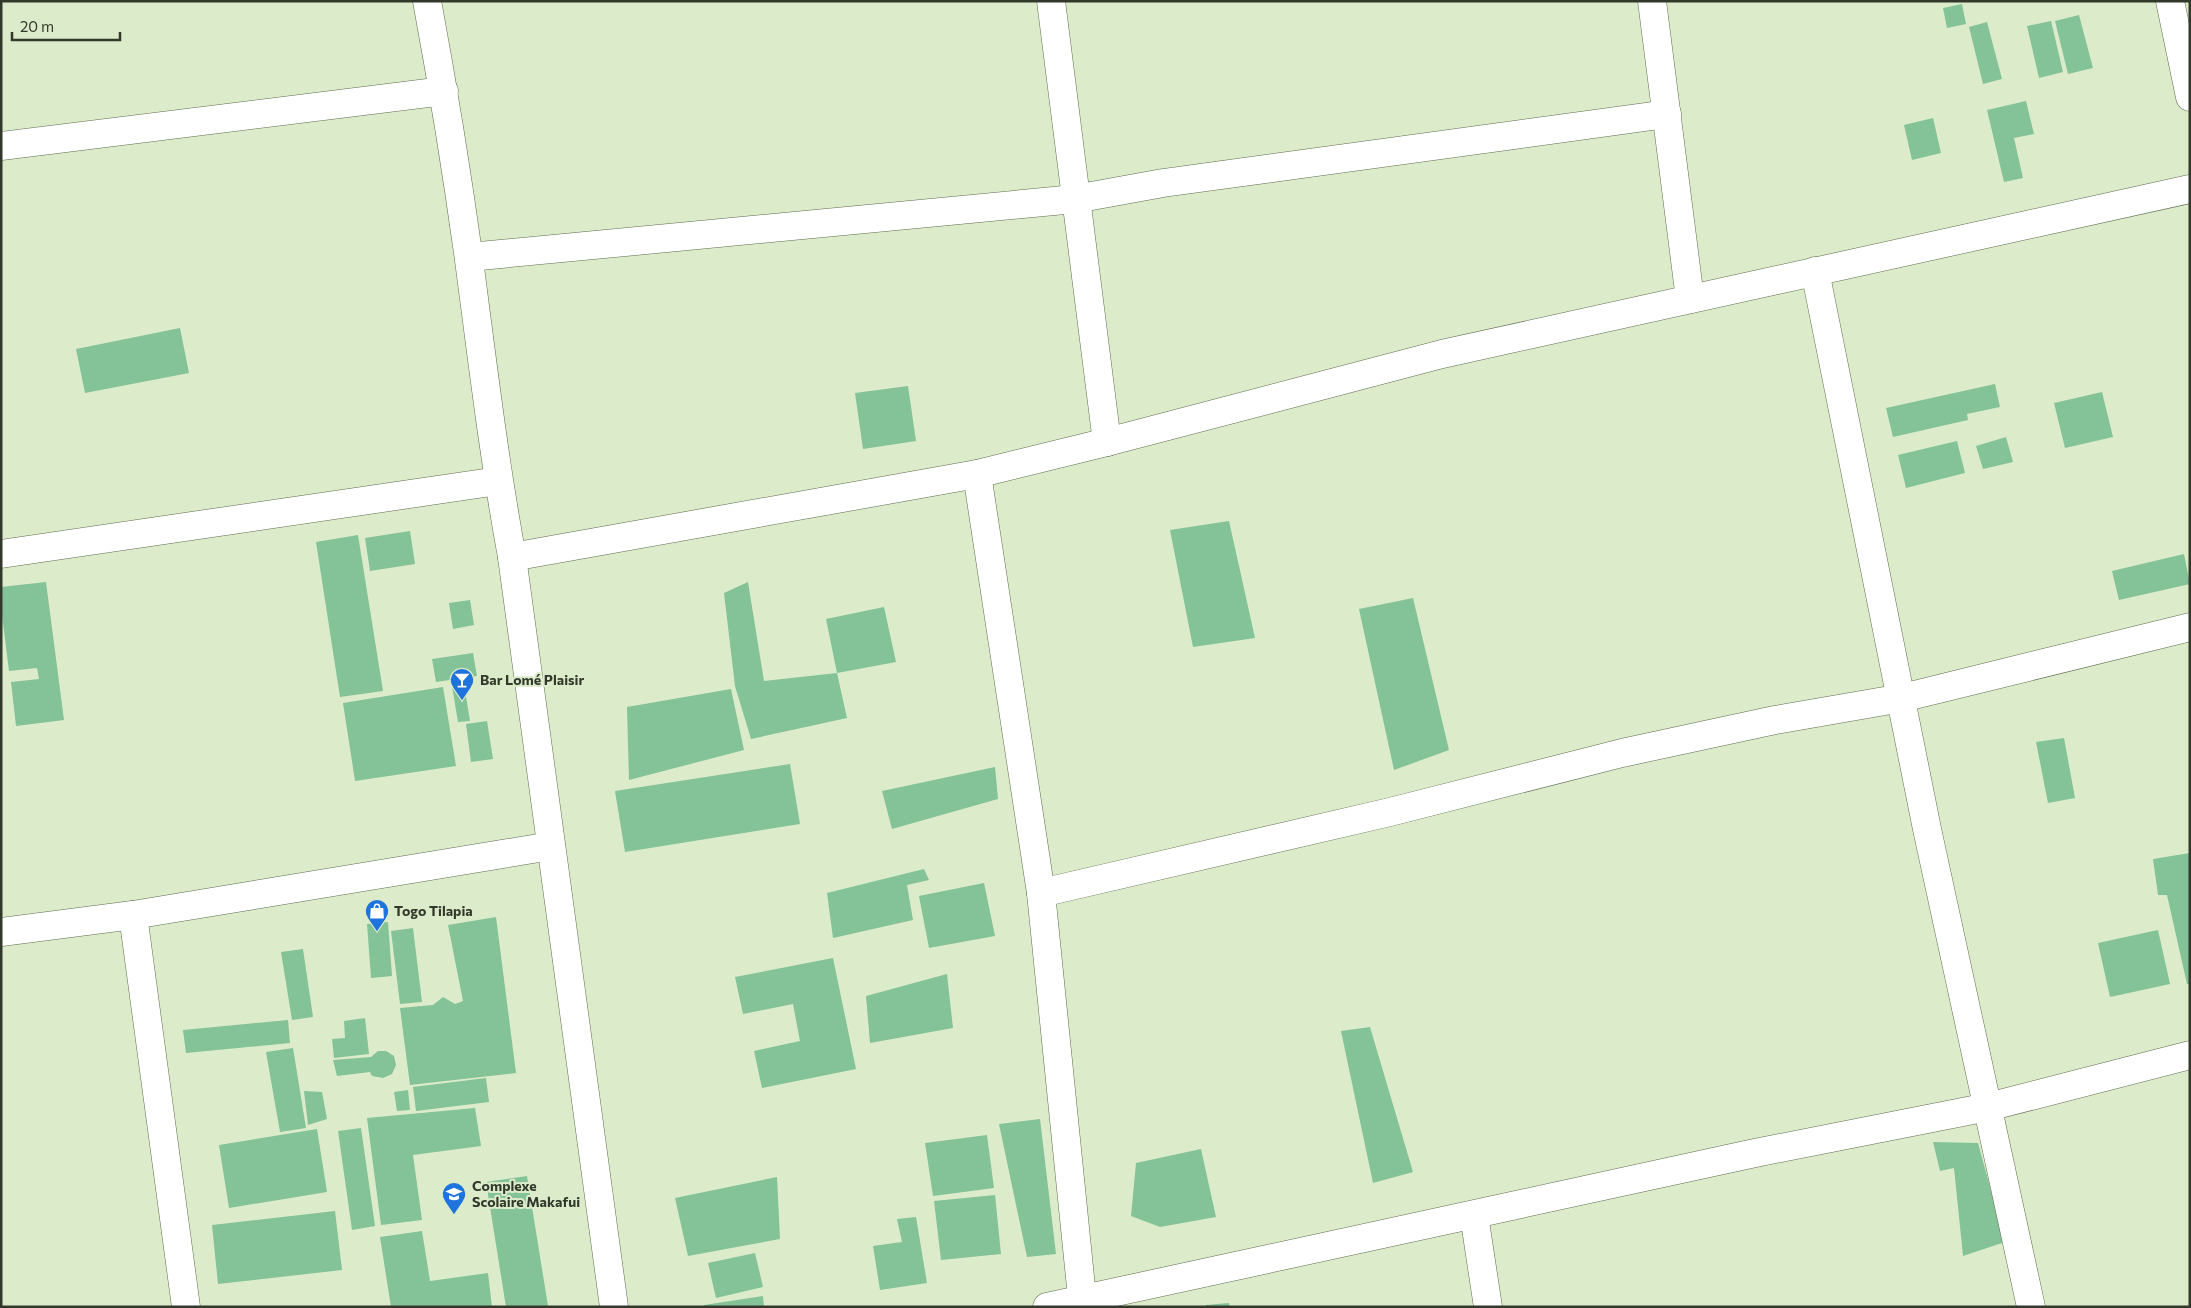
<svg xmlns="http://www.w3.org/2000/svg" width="2191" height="1308" font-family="Commissioner,sans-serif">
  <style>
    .building { fill: #84c297 }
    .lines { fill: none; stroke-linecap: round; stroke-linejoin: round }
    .minor-casing { stroke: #5e6b4e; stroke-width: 29 }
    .minor { stroke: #fff; stroke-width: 28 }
    .labels { text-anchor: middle; stroke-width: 4; stroke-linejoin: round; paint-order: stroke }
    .poi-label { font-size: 14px; font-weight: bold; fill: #32382b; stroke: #dcecca; text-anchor: start }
  </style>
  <rect width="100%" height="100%" fill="#dcecca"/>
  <g class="building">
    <path d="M1962,4l4,20 -19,4 -4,-20z"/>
    <path d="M2079,15l14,53 -25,6 -13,-53z"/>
    <path d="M2051,21l12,51 -24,6 -12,-52z"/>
    <path d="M1987,22l15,57 -19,5 -14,-57z"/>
    <path d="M2026,101l8,33 -20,4 9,40 -19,4 -17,-72z"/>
    <path d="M1933,118l8,35 -29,7 -8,-35z"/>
    <path d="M180,328l9,45 -104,20 -9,-44z"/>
    <path d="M1995,384l5,23 -33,7 1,6 -75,17 -7,-29z"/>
    <path d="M908,386l8,55 -53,8 -8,-56z"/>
    <path d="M2102,392l11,45 -48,11 -11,-45z"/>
    <path d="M2006,437l7,25 -30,7 -7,-23z"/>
    <path d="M1957,441l8,32 -59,15 -8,-33z"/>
    <path d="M1229,521l26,117 -62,9 -23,-117z"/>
    <path d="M410,531l5,33 -45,7 -5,-33z"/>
    <path d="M358,535l25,156 -43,6 -24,-155z"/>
    <path d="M2184,554l6,30 -71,16 -7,-29z"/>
    <path d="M46,582l18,138 -48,6 -5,-44 28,-3 -2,-11 -28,3 -8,-64v-20z"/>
    <path d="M748,582l16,99 73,-8 10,45 -96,21 -16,-53 -11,-93z"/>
    <path d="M1413,598l36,152 -55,20 -35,-161z"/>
    <path d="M470,600l4,25 -21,4 -4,-26z"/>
    <path d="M884,607l12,55 -59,11 -11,-54z"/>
    <path d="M473,653l4,23 -41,6 -4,-23z"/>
    <path d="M464,684l6,37 -12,1 -6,-36z"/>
    <path d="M443,687l13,79 -101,15 -12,-78z"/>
    <path d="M731,689l13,61 -115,30 -2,-73z"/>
    <path d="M487,721l6,38 -22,3 -5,-38z"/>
    <path d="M2064,738l11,60 -27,5 -12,-61z"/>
    <path d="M790,764l10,60 -175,28 -10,-61z"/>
    <path d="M995,767l3,32 -106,30 -10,-38z"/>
    <path d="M2190,853v131h-3l-20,-89h-9l-5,-36z"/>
    <path d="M924,869l5,11 -22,5 6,35 -80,18 -6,-45z"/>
    <path d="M984,883l11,53 -66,12 -10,-52z"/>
    <path d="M496,917l20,156 -106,12 -10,-77 33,-3 10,-8 12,7 8,-3 -15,-76z"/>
    <path d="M388,922l4,54 -21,2 -4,-54z"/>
    <path d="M413,928l9,74 -22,2 -9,-73z"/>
    <path d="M2158,930l12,54 -60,13 -12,-54z"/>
    <path d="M303,949l10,68 -21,3 -11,-68z"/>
    <path d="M833,958l23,111 -94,19 -8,-37 46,-10 -7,-37 -50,10 -8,-37z"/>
    <path d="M947,974l6,54 -83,15 -4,-47z"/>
    <path d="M365,1018l4,36 -35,4 -2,-19 13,-1 -1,-17z"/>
    <path d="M288,1020l2,23 -104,10 -3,-23z"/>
    <path d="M1370,1027l43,145 -40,11 -32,-152z"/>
    <path d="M293,1048l13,80 -26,4 -14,-80z"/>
    <path d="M378,1051h8l8,5 2,9 -4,9 -9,4 -11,-2 -2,-4 -33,4 -4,-16 38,-3z"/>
    <path d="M486,1078l3,24 -73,9 -3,-24z"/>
    <path d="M408,1090l2,20 -13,1 -3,-19z"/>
    <path d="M304,1091l18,1 5,27 -19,6z"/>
    <path d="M475,1108l6,38 -68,9 9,65 -41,5 -14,-107z"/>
    <path d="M1040,1119l16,135 -29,3 -28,-133z"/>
    <path d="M361,1128l14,98 -23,4 -14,-99z"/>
    <path d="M317,1129l10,63 -98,16 -10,-63z"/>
    <path d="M987,1135l7,53 -61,8 -8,-53z"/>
    <path d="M1933,1142l45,1 27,99 -42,14 -9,-88 -14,3z"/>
    <path d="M1201,1149l15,68 -56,10 -29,-11 5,-53z"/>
    <path d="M527,1176l21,130 -42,1 -20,-125z"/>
    <path d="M777,1177l3,62 -92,17 -13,-58z"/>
    <path d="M995,1195l6,59 -60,6 -7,-59z"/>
    <path d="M335,1211l7,59 -124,14 -6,-59z"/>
    <path d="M916,1217l11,66 -47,7 -7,-44 29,-4 -5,-23z"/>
    <path d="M422,1231l8,50 58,-8 4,34h-101l-11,-70z"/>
    <path d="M755,1253l8,34 -47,11 -8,-35z"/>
    <path d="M763,1296l1,11h-60v-2z"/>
    <path d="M1229,1303l1,4h-24v-2z"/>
  </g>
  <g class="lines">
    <g class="minor-casing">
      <g id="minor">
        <path d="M427,1c16,86 30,172 42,259 13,99 25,199 43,297l102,750"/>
        <path d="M1051,1l56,441"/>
        <path d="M1652,1l38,298"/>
        <path d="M2170,1l20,96"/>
        <path d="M1,146l443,-55"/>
        <path d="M469,257l606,-58 88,-16 504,-69"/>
        <path d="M1815,271l112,558 104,478"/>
        <path d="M977,474l64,419 42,414"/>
        <path d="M1,554l497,-73"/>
        <path d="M512,557l465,-83 130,-32 335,-88 748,-165"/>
        <path d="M1041,893l349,-81 232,-59 153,-33 127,-22 288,-71"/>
        <path d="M133,915l53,392"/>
        <path d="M1,932l132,-17 418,-69"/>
        <path d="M1474,1215l14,92"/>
        <path d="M1047,1307l708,-154 233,-46 202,-52"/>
      </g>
    </g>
    <use href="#minor" class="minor"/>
  </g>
  <defs>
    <g id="bar-pin" transform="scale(1.25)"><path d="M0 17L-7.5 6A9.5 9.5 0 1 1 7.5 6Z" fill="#1e73dd" stroke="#dcecca"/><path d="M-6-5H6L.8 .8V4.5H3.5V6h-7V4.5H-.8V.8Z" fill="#fff"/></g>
    <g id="shop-pin" transform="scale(1.25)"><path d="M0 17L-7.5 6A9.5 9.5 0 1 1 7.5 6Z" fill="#1e73dd" stroke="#dcecca"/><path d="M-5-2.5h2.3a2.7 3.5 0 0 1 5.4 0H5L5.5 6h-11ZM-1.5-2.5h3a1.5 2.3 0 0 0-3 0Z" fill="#fff"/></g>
    <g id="school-pin" transform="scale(1.25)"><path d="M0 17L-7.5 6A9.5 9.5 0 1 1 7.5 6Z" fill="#1e73dd" stroke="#dcecca"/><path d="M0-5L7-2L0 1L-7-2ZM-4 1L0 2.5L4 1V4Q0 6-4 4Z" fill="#fff"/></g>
  </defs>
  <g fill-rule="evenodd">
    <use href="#bar-pin" x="462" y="680"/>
    <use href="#shop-pin" x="377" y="911"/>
    <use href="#school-pin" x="454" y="1194"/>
  </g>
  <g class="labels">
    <g class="poi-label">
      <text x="480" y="685">Bar Lomé Plaisir</text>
      <text x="394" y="916">Togo Tilapia</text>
      <text x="472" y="1191">Complexe<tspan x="472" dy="16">Scolaire Makafui</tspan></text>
    </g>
  </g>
  <rect width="2191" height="1308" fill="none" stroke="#32382b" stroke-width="5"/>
  <path d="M12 32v8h108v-8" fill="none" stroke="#32382b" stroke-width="2.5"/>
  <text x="20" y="32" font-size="15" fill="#32382b" stroke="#dcecca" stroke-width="4" paint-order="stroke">20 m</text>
</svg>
